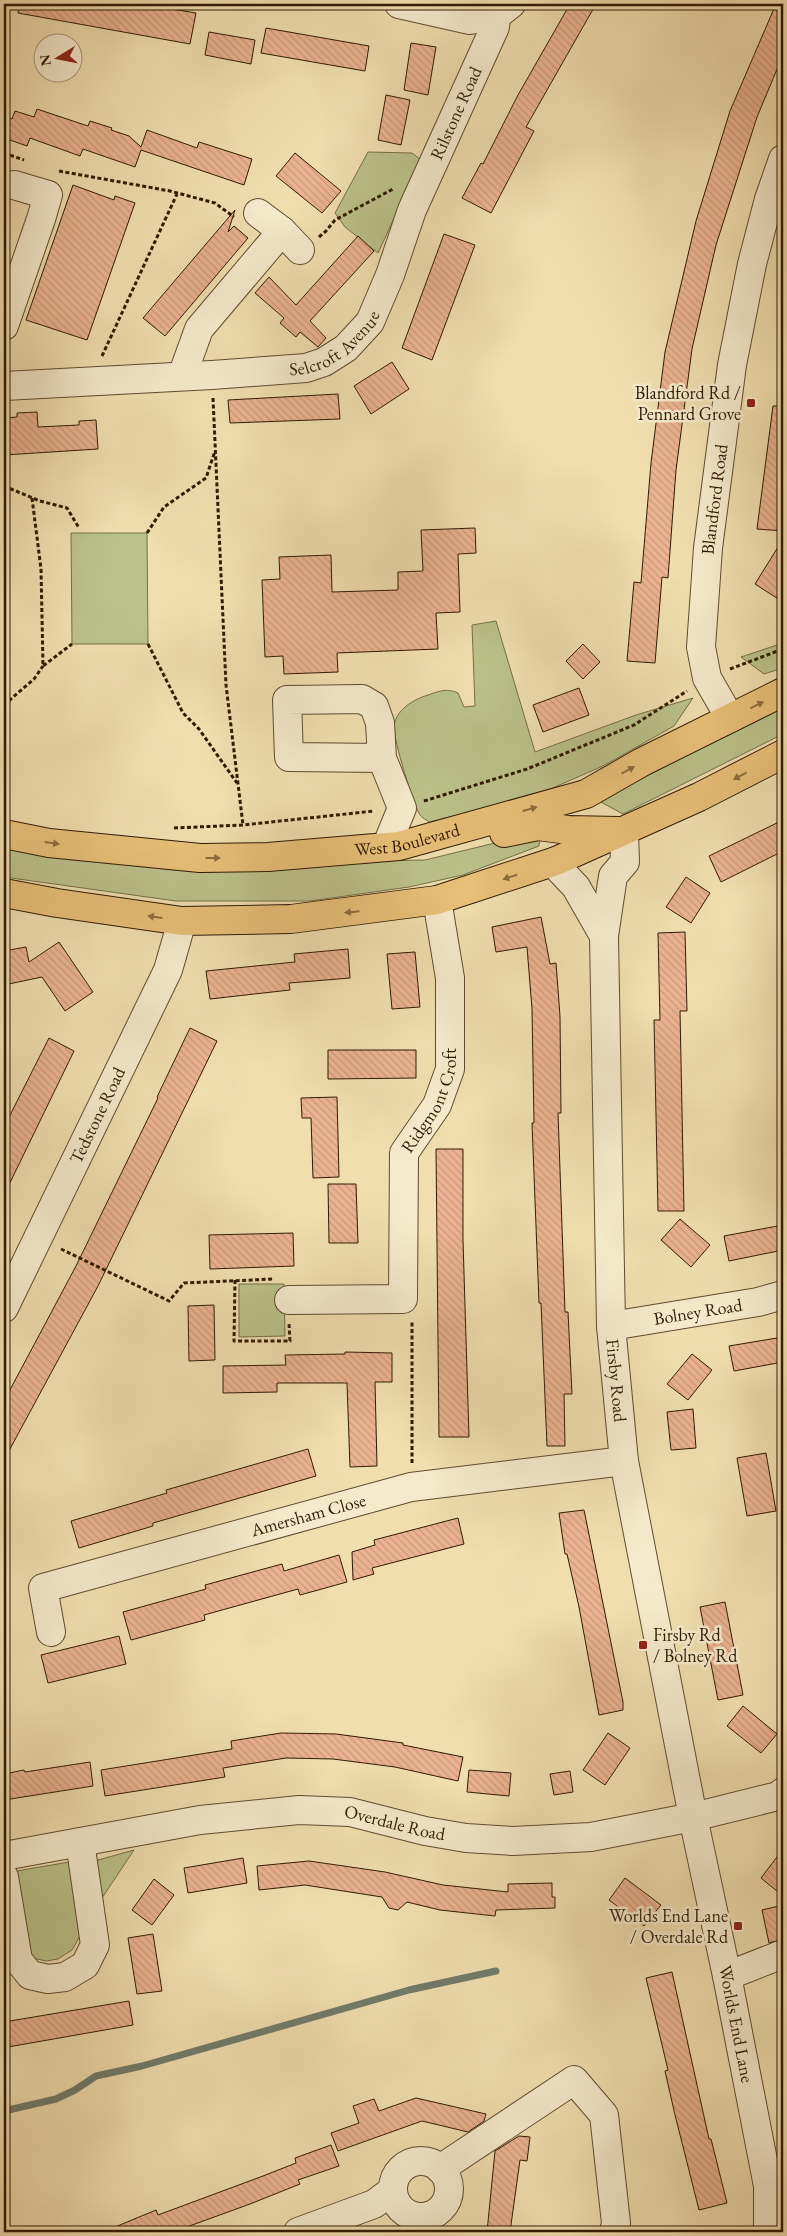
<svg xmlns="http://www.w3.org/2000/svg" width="787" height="2236" font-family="'EB Garamond',serif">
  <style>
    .green { fill: #bbc18a; stroke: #766e47 }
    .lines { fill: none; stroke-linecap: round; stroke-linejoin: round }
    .stream { stroke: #707b6a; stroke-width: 7 }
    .building { fill: url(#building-back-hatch); stroke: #301a04 }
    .minor-casing { stroke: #604b2f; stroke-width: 30 }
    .major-casing { stroke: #301a04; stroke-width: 30 }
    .path { stroke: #301a04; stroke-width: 3; stroke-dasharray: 4 2.5; stroke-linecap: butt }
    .minor { stroke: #f5eacb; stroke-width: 28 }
    .major { stroke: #e8bf78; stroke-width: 28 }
    .oneway { fill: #8c6c3e }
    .poi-dot { fill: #8f2418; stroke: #f5eacb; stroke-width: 2 }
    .labels { text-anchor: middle; stroke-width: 5; stroke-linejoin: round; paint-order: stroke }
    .street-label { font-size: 18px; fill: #301a04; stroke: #f5eacb }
    .poi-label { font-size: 18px; fill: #301a04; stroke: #f5eacb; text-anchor: end }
  </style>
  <defs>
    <pattern id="building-back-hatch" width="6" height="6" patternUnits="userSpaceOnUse" patternTransform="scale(1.25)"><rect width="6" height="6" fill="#ebb391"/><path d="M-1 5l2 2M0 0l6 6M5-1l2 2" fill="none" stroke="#ca997b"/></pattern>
  </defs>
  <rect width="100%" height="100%" fill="#f0deaf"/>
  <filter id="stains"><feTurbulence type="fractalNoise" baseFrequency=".004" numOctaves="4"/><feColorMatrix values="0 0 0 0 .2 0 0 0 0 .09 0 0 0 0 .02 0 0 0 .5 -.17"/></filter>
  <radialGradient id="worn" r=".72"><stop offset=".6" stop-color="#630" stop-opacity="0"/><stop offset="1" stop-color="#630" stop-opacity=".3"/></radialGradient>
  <g class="green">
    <path d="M368,152l44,1 9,7 -43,93 -33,-26 -10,-14z"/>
    <path d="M71,533h76l1,111h-76z"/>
    <path d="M496,621l39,131 101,-37 57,-17 -19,28 -71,40 -71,31 -103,25c-2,-2 -7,-4 -9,-7 -6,-8 -27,-77 -26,-88 1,-17 20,-28 34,-32 11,-4 19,-7 30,-2l6,14 11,-1 -3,-81z"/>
    <path d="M783,643v25l-19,6 -23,-17z"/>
    <path d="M783,705v29l-160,80 -24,-13z"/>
    <path d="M532,834l8,2 -1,10 -76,29 -54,12 -99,14h-134l-172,-24v-32l320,17 101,-2z"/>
    <path d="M239,1284h45l1,52 -46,1z"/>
    <path d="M134,1850l-34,51 -4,-32 2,-9z"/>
    <path d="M69,1862l11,74 -8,14 -14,9 -12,2 -13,-3 -8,-11 -14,-75z"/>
  </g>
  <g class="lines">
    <path class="stream" d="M4,2111l52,-12 19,-9 21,-14 46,-10 267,-76 87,-19"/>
  </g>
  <g class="building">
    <path d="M19,4h123l54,9 -6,31 -172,-31z"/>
    <path d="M570,4h26l-70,123 8,4 -43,82 -29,-15 19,-35 2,1 35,-69z"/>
    <path d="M776,4h7v51l-26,62 -41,128 -24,104 -16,121 -8,108 -6,-1 -7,86 -28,-2 7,-79 7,1 10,-120 14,-111 31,-131 34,-110z"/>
    <path d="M266,28l103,18 -4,25 -104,-18z"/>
    <path d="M209,32l46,8 -4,24 -46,-9z"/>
    <path d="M411,43l25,4 -8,48 -24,-5z"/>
    <path d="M386,95l24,5 -9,45 -23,-5z"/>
    <path d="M37,109l51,17 2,-5 22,7 -1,2 18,6 12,11 6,-17 50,18 2,-6 53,17 -8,26 -103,-35 -6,17 -52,-18 -3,7 -50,-18 -3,8 -23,-8v-22l8,3 3,-8 19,6z"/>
    <path d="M295,153l46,38 -19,22 -46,-37z"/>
    <path d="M73,185l41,15 1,-4 20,7 -48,137 -61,-20z"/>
    <path d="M235,210l-7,22 6,-6 14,12 -83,98 -22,-18z"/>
    <path d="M444,234l31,11 -43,115 -30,-12z"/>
    <path d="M358,236l16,15 -64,70 16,17 -8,9 -18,-15 -4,5 -16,-14 4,-5 -29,-25 14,-16 27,28z"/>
    <path d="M392,362l17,27 -38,25 -17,-28z"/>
    <path d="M338,394l2,25 -110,4 -2,-23z"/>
    <path d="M773,406h10v125l-26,-2z"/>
    <path d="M37,412l1,15 41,-2v-4l17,-1 2,29 -94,6v-37l13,-1v-4z"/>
    <path d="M475,528l1,25 -18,1 2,58 -24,1 2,36 -101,4 1,19 -54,2 -1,-18 -18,1 -3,-77 18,-1 -1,-22 52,-2 1,37 66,-2v-18l25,-1 -2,-41z"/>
    <path d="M783,539v63l-28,-18z"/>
    <path d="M583,644l17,18 -17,17 -17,-18z"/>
    <path d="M579,688l10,27 -46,17 -10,-27z"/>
    <path d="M783,820v31l-62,31 -12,-26z"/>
    <path d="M686,877l24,16 -19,30 -25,-16z"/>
    <path d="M541,917l9,47 6,-1 4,53 1,97h-3l7,199h3l4,82h-8l1,52h-18l-6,-143h-2l-7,-180h2l-2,-114 -5,-62 -31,5 -4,-25z"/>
    <path d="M685,932l2,79h-7l4,200h-26l-4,-191h6l-2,-87z"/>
    <path d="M59,942l34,50 -28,19 -23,-34 -38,8v-34l22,-4 3,15z"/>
    <path d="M348,949l2,29 -61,5 1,7 -80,9 -4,-28 89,-9 -1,-8z"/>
    <path d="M415,952l5,55 -28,2 -5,-55z"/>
    <path d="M190,1028l27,13 -119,245 -94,174v-59l72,-135 82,-168 -1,-1z"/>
    <path d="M49,1038l25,13 -70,144v-68z"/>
    <path d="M328,1050h88v28l-88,1z"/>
    <path d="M337,1097l2,80 -26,1 -2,-60h-9l-1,-20z"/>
    <path d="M436,1149h27v91l6,197h-30z"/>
    <path d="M328,1184h28l2,59h-29z"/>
    <path d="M680,1219l30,26 -19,22 -30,-27z"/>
    <path d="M783,1225v25l-54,11 -5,-25z"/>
    <path d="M293,1233l1,33 -84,3 -1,-34z"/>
    <path d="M214,1305l1,55 -26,1 -1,-55z"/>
    <path d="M783,1337v25l-49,9 -5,-25z"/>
    <path d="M345,1352l47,1v29h-17l2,84 -27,1 -3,-84h-70v9l-54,1v-27l63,-1 -1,-10 60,-1z"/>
    <path d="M692,1354l20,16 -24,30 -21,-16z"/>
    <path d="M693,1409l3,39 -25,2 -4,-38z"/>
    <path d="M308,1449l8,27 -163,47v3l-74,22 -8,-27 96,-28 -1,-3z"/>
    <path d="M766,1453l10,58 -29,5 -10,-58z"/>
    <path d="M584,1510l39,192v8l-24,5 -20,-108 -12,-53h-2l-6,-41z"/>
    <path d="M458,1518l6,26 -92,24 2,6 -21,6 -1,-28 23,-7 -1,-5z"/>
    <path d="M339,1555l8,27 -47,13 -2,-6 -94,26 1,5 -74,20 -8,-28 83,-23 -1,-4 77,-21 2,7z"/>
    <path d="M725,1602l18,93 -25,5 -18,-93z"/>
    <path d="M119,1636l7,28 -78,19 -7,-28z"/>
    <path d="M743,1706l34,28 -16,19 -34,-27z"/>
    <path d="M281,1733l55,1 67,9v2l60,12 -5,24 -63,-14 -62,-8 -47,-1 -63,10 2,9 -120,19 -4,-26 131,-21 -1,-8z"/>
    <path d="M608,1733l22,15 -25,37 -22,-15z"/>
    <path d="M90,1762l3,24 -89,14v-26l20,-4 1,2z"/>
    <path d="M469,1770l42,3 -2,23 -42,-4z"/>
    <path d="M570,1771l3,21 -19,3 -4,-21z"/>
    <path d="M783,1849v47l-22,-18z"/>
    <path d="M243,1858l4,25 -59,10 -4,-25z"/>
    <path d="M309,1861l76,11 58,13 65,7v-8l44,-1v14h3v11l-59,2 -1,6 -55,-6 -33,-8 -9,8 -9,-2 -7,-11 -77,-12 -46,5 -2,-24z"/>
    <path d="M625,1878l36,27 -17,21 -35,-26z"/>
    <path d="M154,1879l20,16 -22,30 -20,-15z"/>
    <path d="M783,1905v34l-14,4 -7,-33z"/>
    <path d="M153,1934l9,57 -25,3 -9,-56z"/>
    <path d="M672,1972l37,167h2l16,64 -28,7 -24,-95 -10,-44 3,-1 -22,-92z"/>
    <path d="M129,2001l4,24 -125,22 -4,-25z"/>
    <path d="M416,2098l70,16 -2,7 -16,11 -46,-11 -84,30 -7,-18 28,-10 -6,-17 21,-7 5,12z"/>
    <path d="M519,2136l11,1 -3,24 -7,-1 -10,72h-23l8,-81z"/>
    <path d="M331,2145l8,21 -41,14 2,4 -50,20 -77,28h-70l53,-22 2,5 105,-39 33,-13 -1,-5z"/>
  </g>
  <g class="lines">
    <g class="minor-casing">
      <g id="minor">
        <path d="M399,4l71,16 26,-4 15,-12"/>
        <path d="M258,213l24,18 18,19"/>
        <path d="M4,326l37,-107 7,-24 -34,-10"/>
        <path d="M182,376l17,-47 83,-98"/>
        <path id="s1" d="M4,386l208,-11 94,-7 18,-6 22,-14 24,-26 20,-47 22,-65 83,-183 1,-11"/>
        <path id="s2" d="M730,718l-23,-40 -6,-31 7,-99 24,-183 20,-101 17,-65 14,-40"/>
        <path d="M382,758l-2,-35 -6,-17 -12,-7 -75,1 2,57 93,1 20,50 -16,39"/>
        <path id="s3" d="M624,832l1,30 -12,14 -9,60 7,390 13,135 69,356 34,159 41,210v46"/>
        <path d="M556,861l4,9 16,17 28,49"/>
        <path id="s4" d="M289,1300l114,-1 1,-146 33,-48 13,-36v-91l-13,-78"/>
        <path id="s5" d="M4,1308l164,-338 14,-49"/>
        <path id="s6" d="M611,1326l147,-24 25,-7"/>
        <path id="s7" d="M51,1632l-8,-44 368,-101 213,-26"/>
        <path id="s8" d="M4,1856l196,-36 99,-10 51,2 75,19 41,7 47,3 78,-4 102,-20 85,-21 5,-4"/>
        <path d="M4,1877l14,83 12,15 18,4 17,-2 20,-12 10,-20 -15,-103"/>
        <path d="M727,1976l56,-22"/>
        <circle cx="421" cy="2189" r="28"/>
        <path d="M440,2169l134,-89 30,35 12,108 -2,9"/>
        <path d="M298,2232l76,-28 19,-14"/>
      </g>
    </g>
    <g class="major-casing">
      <g id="major">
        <path d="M504,833l34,-7 30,4 50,1"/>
        <path id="s9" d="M4,834l45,9 151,15 68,-1 131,-11 187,-52 56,-32 141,-70"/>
        <path d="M4,893l53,10 125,18 109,-2 146,-19 119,-39 143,-64 84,-43"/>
      </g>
    </g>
    <g class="path">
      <path d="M4,5l1,-1"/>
      <path d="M4,153l20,7"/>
      <path d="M59,171l111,20 45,12 19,14"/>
      <path d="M319,237l7,-6 9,-11 58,-31"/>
      <path d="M102,356l75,-162"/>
      <path d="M213,398l13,287 17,140"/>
      <path d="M4,486l36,15 27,7 12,20"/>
      <path d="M32,498l9,71 2,97 29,-22"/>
      <path d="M147,533l17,-26 42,-29 9,-27"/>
      <path d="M148,644l35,69 16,16 38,54"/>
      <path d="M730,669l53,-20"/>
      <path d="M4,705l30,-26 9,-13"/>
      <path d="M424,801l103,-32 107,-44 53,-34"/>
      <path d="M174,828l69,-3 131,-14"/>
      <path d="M61,1249l108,52 15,-18 90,-4"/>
      <path d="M235,1280l-1,61h56l-1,-17"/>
      <path d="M412,1463v-141"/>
    </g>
    <use href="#minor" class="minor"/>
    <use href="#major" class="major"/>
  </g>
  <defs><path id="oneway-solid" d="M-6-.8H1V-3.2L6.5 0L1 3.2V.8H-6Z" transform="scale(1.25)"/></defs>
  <g class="oneway">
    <use href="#oneway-solid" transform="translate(757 705) rotate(-26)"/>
    <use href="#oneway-solid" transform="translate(628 770) rotate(-29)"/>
    <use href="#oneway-solid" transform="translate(740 776) rotate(153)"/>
    <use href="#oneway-solid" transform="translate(530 809) rotate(-16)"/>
    <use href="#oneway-solid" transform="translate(52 843) rotate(8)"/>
    <use href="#oneway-solid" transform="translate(213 858)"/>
    <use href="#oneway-solid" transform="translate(510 877) rotate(162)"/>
    <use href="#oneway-solid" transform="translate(352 912) rotate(174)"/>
    <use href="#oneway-solid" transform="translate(155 917) rotate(-172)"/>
  </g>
  <g class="poi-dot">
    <rect x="746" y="398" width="10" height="10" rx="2.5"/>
    <rect x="638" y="1640" width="10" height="10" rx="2.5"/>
    <rect x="733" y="1921" width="10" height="10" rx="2.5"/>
  </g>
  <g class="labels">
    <g class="street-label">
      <text dy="6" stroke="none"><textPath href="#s1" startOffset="609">Rilstone Road</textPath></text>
      <text dy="6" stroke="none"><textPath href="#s1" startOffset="340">Selcroft Avenue</textPath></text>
      <text dy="6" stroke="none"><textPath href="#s2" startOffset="226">Blandford Road</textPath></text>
      <text dy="6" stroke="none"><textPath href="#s9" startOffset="406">West Boulevard</textPath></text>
      <text dy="6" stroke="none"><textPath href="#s4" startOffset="320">Ridgmont Croft</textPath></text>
      <text dy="6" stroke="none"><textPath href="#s5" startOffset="214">Tedstone Road</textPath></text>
      <text dy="6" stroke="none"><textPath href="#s6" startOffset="88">Bolney Road</textPath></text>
      <text dy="6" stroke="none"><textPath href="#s3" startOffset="554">Firsby Road</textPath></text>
      <text dy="6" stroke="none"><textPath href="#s7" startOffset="320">Amersham Close</textPath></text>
      <text dy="6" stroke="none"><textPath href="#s8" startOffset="396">Overdale Road</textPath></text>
      <text dy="6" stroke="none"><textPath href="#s3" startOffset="1209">Worlds End Lane</textPath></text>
    </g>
    <g class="poi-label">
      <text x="741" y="399">Blandford Rd /<tspan x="741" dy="21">Pennard Grove</tspan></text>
      <text x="653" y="1641" text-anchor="start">Firsby Rd<tspan x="653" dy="21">/ Bolney Rd</tspan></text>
      <text x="728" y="1922">Worlds End Lane<tspan x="728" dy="21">/ Overdale Rd</tspan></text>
    </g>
  </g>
  <rect width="787" height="2236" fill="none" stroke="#f0deaf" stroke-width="20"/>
  <rect x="5" y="5" width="777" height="2226" fill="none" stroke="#301a04" stroke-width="2.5"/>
  <rect x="10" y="10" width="767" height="2216" fill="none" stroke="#301a04"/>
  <g transform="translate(58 58) rotate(260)"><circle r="24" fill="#f5eacb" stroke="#a6977b"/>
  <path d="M0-4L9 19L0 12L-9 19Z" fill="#8f2418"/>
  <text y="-8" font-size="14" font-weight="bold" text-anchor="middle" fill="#301a04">N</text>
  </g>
  <rect width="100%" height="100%" filter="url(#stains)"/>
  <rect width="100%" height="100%" fill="url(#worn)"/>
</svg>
